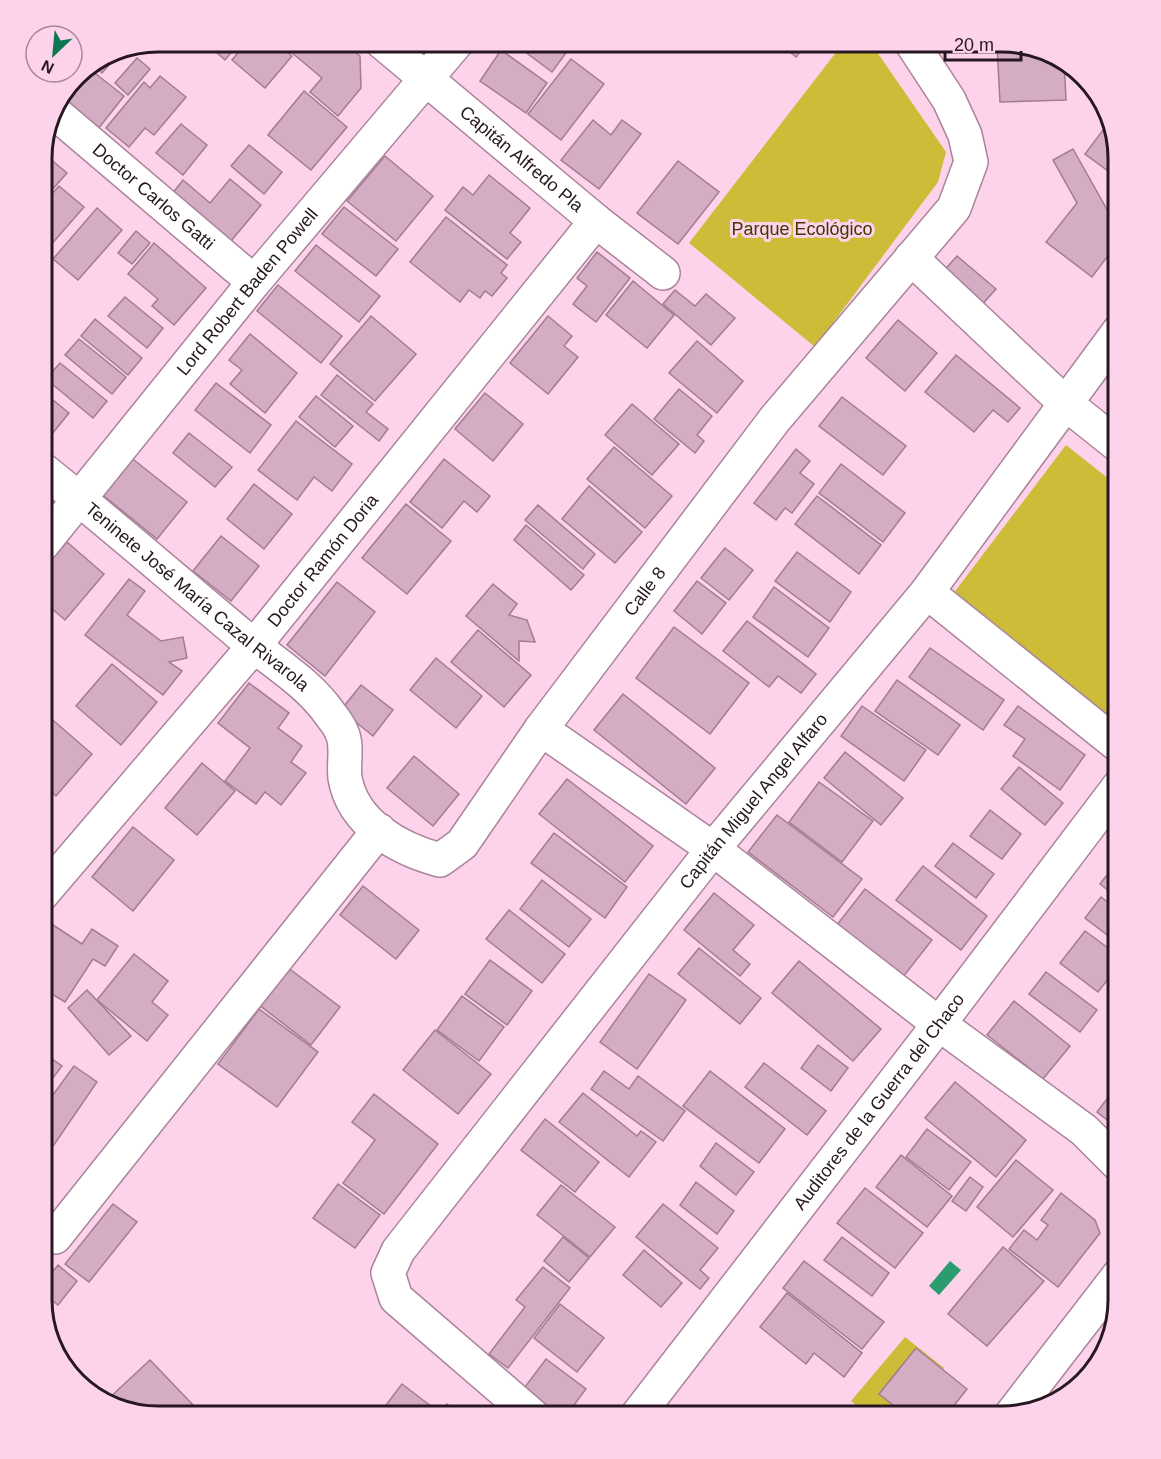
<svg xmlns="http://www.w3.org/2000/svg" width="1161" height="1459" font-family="Arial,sans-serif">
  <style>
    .green { fill: #ccbc38 }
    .water { fill: #2b9c6f }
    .building { fill: #d4acc4; stroke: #a17c92; stroke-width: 1.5 }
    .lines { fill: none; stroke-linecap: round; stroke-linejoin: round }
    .minor-casing { stroke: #aa849b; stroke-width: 36 }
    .minor { stroke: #fff; stroke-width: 33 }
    .labels { text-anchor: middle; stroke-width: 6; stroke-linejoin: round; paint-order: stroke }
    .street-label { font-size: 18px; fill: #261720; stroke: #fcd3eb }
    .park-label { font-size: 18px; fill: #403900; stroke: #fcd3eb }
    .rim { fill: none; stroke: #261720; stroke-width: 3 }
  </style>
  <rect width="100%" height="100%" fill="#fcd3eb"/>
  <g class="green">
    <path d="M844,42h26l76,110 -8,30 -123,165 -126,-104z"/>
    <path d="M1066,445l53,42v237l-166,-130z"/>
    <path d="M905,1337l39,31 -41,49h-33l-19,-16z"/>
  </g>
  <path class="water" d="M950,1261l11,9 -22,25 -10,-9z"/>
  <g class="building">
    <path d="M205,42h35l-15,18z"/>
    <path d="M247,42h28l17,14 -27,32 -33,-28z"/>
    <path d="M300,42h43l17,14 1,32 -23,28 -28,-24 12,-14 -31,-26z"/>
    <path d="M512,42h62l-22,30z"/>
    <path d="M778,42h30l-12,15z"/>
    <path d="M1021,45l40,12 3,3 2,40 -66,2 -3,-56z"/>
    <path d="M501,50l46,33 -21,30 -46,-32z"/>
    <path d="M115,58l-13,15 -8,-7z"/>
    <path d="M137,58l13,11 -22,26 -13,-12z"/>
    <path d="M571,59l33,25 -43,56 -33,-26z"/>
    <path d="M89,68l-25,32 -3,-2 20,-27z"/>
    <path d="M91,70l33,26 -26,33 -33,-26z"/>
    <path d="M160,76l26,21 -32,38 -9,-7 -16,19 -23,-19 38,-46 6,6z"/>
    <path d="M304,91l43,36 -36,43 -43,-35z"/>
    <path d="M593,120l18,15 11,-15 19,14 -42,55 -38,-29z"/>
    <path d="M181,124l26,21 -24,30 -27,-22z"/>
    <path d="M1106,126l4,3 9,29v21l-34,-25z"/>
    <path d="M249,145l33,27 -18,22 -33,-28z"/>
    <path d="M1073,149l46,82v10l-27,36 -46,-35 31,-39 -24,-43z"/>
    <path d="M42,152l25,21 -25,28z"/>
    <path d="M385,156l48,40 -37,45 -49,-40z"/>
    <path d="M678,161l41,31 -41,52 -41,-31z"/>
    <path d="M489,175l41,33 -20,25 11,9 -14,17 -62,-49 18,-23 10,8z"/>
    <path d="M230,179l31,26 -35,42 -58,-48 15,-19 27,23z"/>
    <path d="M59,186l25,21 -42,48v-50z"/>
    <path d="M1119,191v32l-11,-18z"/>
    <path d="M344,207l54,42 -22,27 -54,-42z"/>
    <path d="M97,208l25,22 -44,50 -25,-21z"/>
    <path d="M446,217l61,48 -6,8 6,5 -15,18 -7,-5 -5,7 -11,-8 -9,12 -50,-40z"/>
    <path d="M136,231l14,12 -18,21 -14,-11z"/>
    <path d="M154,243l52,45 -32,37 -22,-19 6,-7 -30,-25z"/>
    <path d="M316,245l64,51 -21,26 -64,-51z"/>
    <path d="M597,252l33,26 -34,44 -23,-18 14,-18 -10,-8z"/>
    <path d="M957,256l39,33 -17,19 -39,-33z"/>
    <path d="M633,281l41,34 -27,33 -41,-33z"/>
    <path d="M278,285l64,51 -21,27 -64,-52z"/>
    <path d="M675,290l20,16 11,-12 29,24 -24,27 -48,-41z"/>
    <path d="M125,297l38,31 -16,20 -39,-32z"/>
    <path d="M371,316l45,38 -41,47 -45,-37z"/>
    <path d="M548,316l24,20 -8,10 14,11 -30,37 -38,-31z"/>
    <path d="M95,319l47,39 -14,17 -47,-39z"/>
    <path d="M898,320l39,33 -32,38 -39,-33z"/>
    <path d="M250,334l47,39 -32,40 -35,-29 12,-14 -13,-10z"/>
    <path d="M79,339l47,38 -14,17 -47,-39z"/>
    <path d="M697,341l46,40 -26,32 -48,-40z"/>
    <path d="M956,355l64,53 -12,14 -15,-12 -19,22 -49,-40z"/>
    <path d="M60,363l47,38 -14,17 -47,-39z"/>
    <path d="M337,375l36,29 -7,8 22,17 -9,12 -58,-46z"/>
    <path d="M216,383l55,42 -21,28 -55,-43z"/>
    <path d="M679,389l33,27 -15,19 7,6 -9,12 -41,-34z"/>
    <path d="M42,391l27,22 -21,26 -6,-5z"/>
    <path d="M485,393l38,31 -30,37 -38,-32z"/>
    <path d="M316,396l37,30 -18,21 -36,-30z"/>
    <path d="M842,397l64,49 -23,29 -64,-49z"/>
    <path d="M632,404l47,40 -27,31 -47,-40z"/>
    <path d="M296,421l56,43 -20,27 -18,-14 -17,23 -39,-30z"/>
    <path d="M189,433l43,34 -17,20 -42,-34z"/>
    <path d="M614,447l58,49 -27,32 -58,-49z"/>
    <path d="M796,449l14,12 -10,12 14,11 -22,29 -7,-5 -9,12 -22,-17z"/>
    <path d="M129,456l58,46 -30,37 -58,-47z"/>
    <path d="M444,459l46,37 -13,16 -13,-11 -22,27 -32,-26z"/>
    <path d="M841,464l64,49 -22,29 -64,-49z"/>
    <path d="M254,484l38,30 -28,35 -37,-30z"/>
    <path d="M589,486l53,46 -27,31 -53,-44z"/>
    <path d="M817,496l64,49 -22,29 -64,-50z"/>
    <path d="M406,504l45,37 -44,53 -45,-36z"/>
    <path d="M538,505l57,49 -12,15 -58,-49z"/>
    <path d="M526,525l58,50 -13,15 -57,-50z"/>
    <path d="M221,536l38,30 -28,35 -38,-30z"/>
    <path d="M67,542l37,32 -39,46 -23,-20v-30z"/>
    <path d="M725,548l28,22 -24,30 -28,-22z"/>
    <path d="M797,552l54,40 -21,30 -55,-41z"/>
    <path d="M129,579l16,12 -18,24 34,26 22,-4 4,21 -18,4 13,9 -19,24 -78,-60z"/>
    <path d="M697,581l29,22 -24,31 -28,-23z"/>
    <path d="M337,582l38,30 -50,64 -38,-31z"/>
    <path d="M493,584l24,20 -8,11 18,5 8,22 -16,-1v20l-53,-45z"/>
    <path d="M774,587l55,41 -21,29 -55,-40z"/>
    <path d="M747,621l69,53 -15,19 -23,-17 -9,11 -46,-36z"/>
    <path d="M674,627l75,56 -39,51 -74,-56z"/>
    <path d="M478,630l53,45 -27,32 -53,-45z"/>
    <path d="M930,648l74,52 -21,30 -74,-53z"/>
    <path d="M436,658l46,38 -26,32 -46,-38z"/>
    <path d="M112,664l45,38 -36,43 -45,-39z"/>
    <path d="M897,680l63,45 -22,30 -63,-44z"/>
    <path d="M249,683l40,30 -11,15 24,18 -11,16 15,11 -25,32 -16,-13 -9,12 -31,-23 25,-33 -32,-25z"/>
    <path d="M361,685l32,25 -20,26 -32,-26z"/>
    <path d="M623,694l92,74 -29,36 -92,-74z"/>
    <path d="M862,706l64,44 -22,31 -63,-45z"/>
    <path d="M1018,706l67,49 -25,35 -47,-34 12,-17 -21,-14z"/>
    <path d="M47,715l45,39 -36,42 -14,-12v-63z"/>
    <path d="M845,752l58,46 -22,27 -57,-47z"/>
    <path d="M414,756l45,38 -26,32 -46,-38z"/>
    <path d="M202,763l33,28 -38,44 -32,-27z"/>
    <path d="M1019,767l44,36 -18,22 -44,-36z"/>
    <path d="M567,779l86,67 -28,36 -86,-68z"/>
    <path d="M819,782l54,39 -31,41 -53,-40z"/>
    <path d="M990,810l31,24 -19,25 -32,-23z"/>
    <path d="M777,815l85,64 -29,38 -85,-65z"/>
    <path d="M133,827l41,33 -41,51 -41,-34z"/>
    <path d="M554,833l73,54 -22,31 -74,-55z"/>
    <path d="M953,843l41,31 -18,24 -41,-32z"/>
    <path d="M1119,860v39l-19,-15z"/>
    <path d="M923,866l64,50 -26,34 -65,-50z"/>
    <path d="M542,880l49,39 -22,28 -49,-38z"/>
    <path d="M363,886l56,44 -23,29 -56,-44z"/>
    <path d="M865,889l67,51 -29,37 -67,-51z"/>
    <path d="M714,893l40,32 -21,25 17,14 -10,12 -56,-46z"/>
    <path d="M1101,897l18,14v33l-34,-26z"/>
    <path d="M509,910l56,44 -23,29 -56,-44z"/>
    <path d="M53,925l29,19 10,-15 26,17 -13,20 -12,-7 -28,43 -23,-14v-47z"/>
    <path d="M1085,931l34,25v9l-21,27 -38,-29z"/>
    <path d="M699,948l62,50 -21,26 -62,-50z"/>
    <path d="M134,954l34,27 -16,21 16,13 -21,26 -50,-41z"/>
    <path d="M490,960l42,31 -25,34 -42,-31z"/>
    <path d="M799,961l82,68 -28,32 -81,-68z"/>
    <path d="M283,964l57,43 -29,38 -57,-44z"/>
    <path d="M1046,972l51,38 -17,22 -51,-38z"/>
    <path d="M649,974l37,26 -49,69 -37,-27z"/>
    <path d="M87,990l44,46 -22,19 -41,-47z"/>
    <path d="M462,996l42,31 -25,34 -42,-31z"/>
    <path d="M1014,1001l56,45 -27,33 -56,-44z"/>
    <path d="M259,1009l59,43 -41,55 -59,-43z"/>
    <path d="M435,1030l56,44 -33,40 -55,-44z"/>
    <path d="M818,1045l30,23 -17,23 -30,-23z"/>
    <path d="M42,1052l20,14 -16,21 -4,-3z"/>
    <path d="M764,1063l62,48 -19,24 -62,-48z"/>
    <path d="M74,1066l23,16 -50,73 -5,-3v-42z"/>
    <path d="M604,1071l25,18 9,-13 47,35 -22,30 -72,-52z"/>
    <path d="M710,1071l75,58 -26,34 -76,-57z"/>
    <path d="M955,1082l71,58 -30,37 -71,-59z"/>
    <path d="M1119,1083v46l-22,-17z"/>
    <path d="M583,1093l54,43 4,-5 15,11 -27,35 -70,-55z"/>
    <path d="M374,1094l64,50 -54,70 -41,-31 32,-43 -23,-18z"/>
    <path d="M545,1119l54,43 -24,30 -54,-42z"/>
    <path d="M927,1129l44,33 -22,28 -43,-33z"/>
    <path d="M716,1143l38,29 -18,23 -36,-29z"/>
    <path d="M901,1155l51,41 -25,31 -51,-40z"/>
    <path d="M1016,1160l37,30 -40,47 -36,-30z"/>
    <path d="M970,1177l13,10 -17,24 -14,-10z"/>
    <path d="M696,1182l38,29 -17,23 -37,-29z"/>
    <path d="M338,1184l42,31 -25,33 -42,-30z"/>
    <path d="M561,1185l54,42 -25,30 -53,-42z"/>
    <path d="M865,1188l58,45 -28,35 -58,-45z"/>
    <path d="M1061,1193l34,27 5,13 -42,54 -49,-38 15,-19 13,10 11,-15 -7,-5z"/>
    <path d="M113,1204l24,18 -48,60 -24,-18z"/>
    <path d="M663,1204l55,44 -18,22 9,8 -9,11 -64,-52z"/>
    <path d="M563,1237l26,21 -20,24 -25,-21z"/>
    <path d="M842,1237l47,36 -17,23 -48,-36z"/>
    <path d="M1003,1247l41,34 -57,65 -39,-32z"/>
    <path d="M644,1250l38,33 -21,24 -38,-32z"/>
    <path d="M804,1261l80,61 -22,27 -79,-61z"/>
    <path d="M58,1265l19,16 -19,24 -16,-13v-7z"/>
    <path d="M543,1267l27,21 -62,80 -19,-14 36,-47 -9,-7z"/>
    <path d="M787,1293l75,60 -18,24 -30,-24 -8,11 -46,-37z"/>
    <path d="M560,1304l44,34 -27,34 -43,-34z"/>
    <path d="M1110,1334l-6,25 -13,14 -7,-5z"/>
    <path d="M916,1348l51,41 -22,28h-37l-29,-23z"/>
    <path d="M546,1359l40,30 -21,28h-8l-35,-26z"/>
    <path d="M150,1360l45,47 -10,10h-27l-49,-13 -3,-3z"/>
    <path d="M402,1384l38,29 7,-9 13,11 -2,2h-81z"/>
  </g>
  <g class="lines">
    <g class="minor-casing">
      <g id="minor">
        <path id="s1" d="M382,42l214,179 67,52"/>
        <path id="s2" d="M53,111l201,171"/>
        <path d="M911,258l154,145 54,43"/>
        <path id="s3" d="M42,469c68,54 133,111 200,167 29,25 66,46 88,78 4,5 10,13 12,19 6,13 1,31 3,45 8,46 54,71 95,82l22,-16 79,-115 234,-310 179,-211 17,-46 -6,-27 -16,-35 -38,-58"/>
        <path id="s4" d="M42,545l212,-263 203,-240"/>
        <path d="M927,592l192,154"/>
        <path d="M541,729l172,120 226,175 145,106 35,35"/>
        <path id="s5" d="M42,894l212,-248 342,-425"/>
        <path d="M55,1237l324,-407"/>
        <path d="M1011,1415l108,-140"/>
        <path id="s6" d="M534,1417l-138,-119 -8,-25 10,-22 315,-402 214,-257 192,-261"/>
        <path id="s7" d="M636,1417l303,-393 180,-238"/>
      </g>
    </g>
    <use href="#minor" class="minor"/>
  </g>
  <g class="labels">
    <g class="street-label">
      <text dy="6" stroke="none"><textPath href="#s1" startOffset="182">Capitán Alfredo Pla</textPath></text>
      <text dy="6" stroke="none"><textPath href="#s2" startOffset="132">Doctor Carlos Gatti</textPath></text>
      <text dy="6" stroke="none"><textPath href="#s4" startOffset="326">Lord Robert Baden Powell</textPath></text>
      <text dy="6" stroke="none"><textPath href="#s5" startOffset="436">Doctor Ramón Doria</textPath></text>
      <text dy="6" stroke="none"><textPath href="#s3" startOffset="918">Calle 8</textPath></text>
      <text dy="6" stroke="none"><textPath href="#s3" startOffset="201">Teninete José María Cazal Rivarola</textPath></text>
      <text dy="6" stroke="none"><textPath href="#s6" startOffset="806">Capitán Miguel Angel Alfaro</textPath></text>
      <text dy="6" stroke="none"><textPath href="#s7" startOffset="398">Auditores de la Guerra del Chaco</textPath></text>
    </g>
    <g class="park-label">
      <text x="802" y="235">Parque Ecológico</text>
    </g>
  </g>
  <path d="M0 0H1161V1459H0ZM158 52H1002A106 106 0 0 1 1108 158V1300A106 106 0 0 1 1002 1406H158A106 106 0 0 1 52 1300V158A106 106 0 0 1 158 52Z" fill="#fcd3eb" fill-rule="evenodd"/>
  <path class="rim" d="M158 52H1002A106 106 0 0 1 1108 158V1300A106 106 0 0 1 1002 1406H158A106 106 0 0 1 52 1300V158A106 106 0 0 1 158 52Z"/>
  <g transform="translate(54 54) rotate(206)"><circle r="28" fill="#fcd3eb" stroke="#a6889a" stroke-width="1.5"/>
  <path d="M0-4.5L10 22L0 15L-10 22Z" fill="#0c7852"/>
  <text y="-9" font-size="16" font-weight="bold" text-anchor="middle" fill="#261720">N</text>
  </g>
  <path d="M945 51v9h76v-9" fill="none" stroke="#261720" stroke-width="3"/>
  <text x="954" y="51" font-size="18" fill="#261720" stroke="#fcd3eb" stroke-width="4.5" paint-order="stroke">20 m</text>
</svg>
